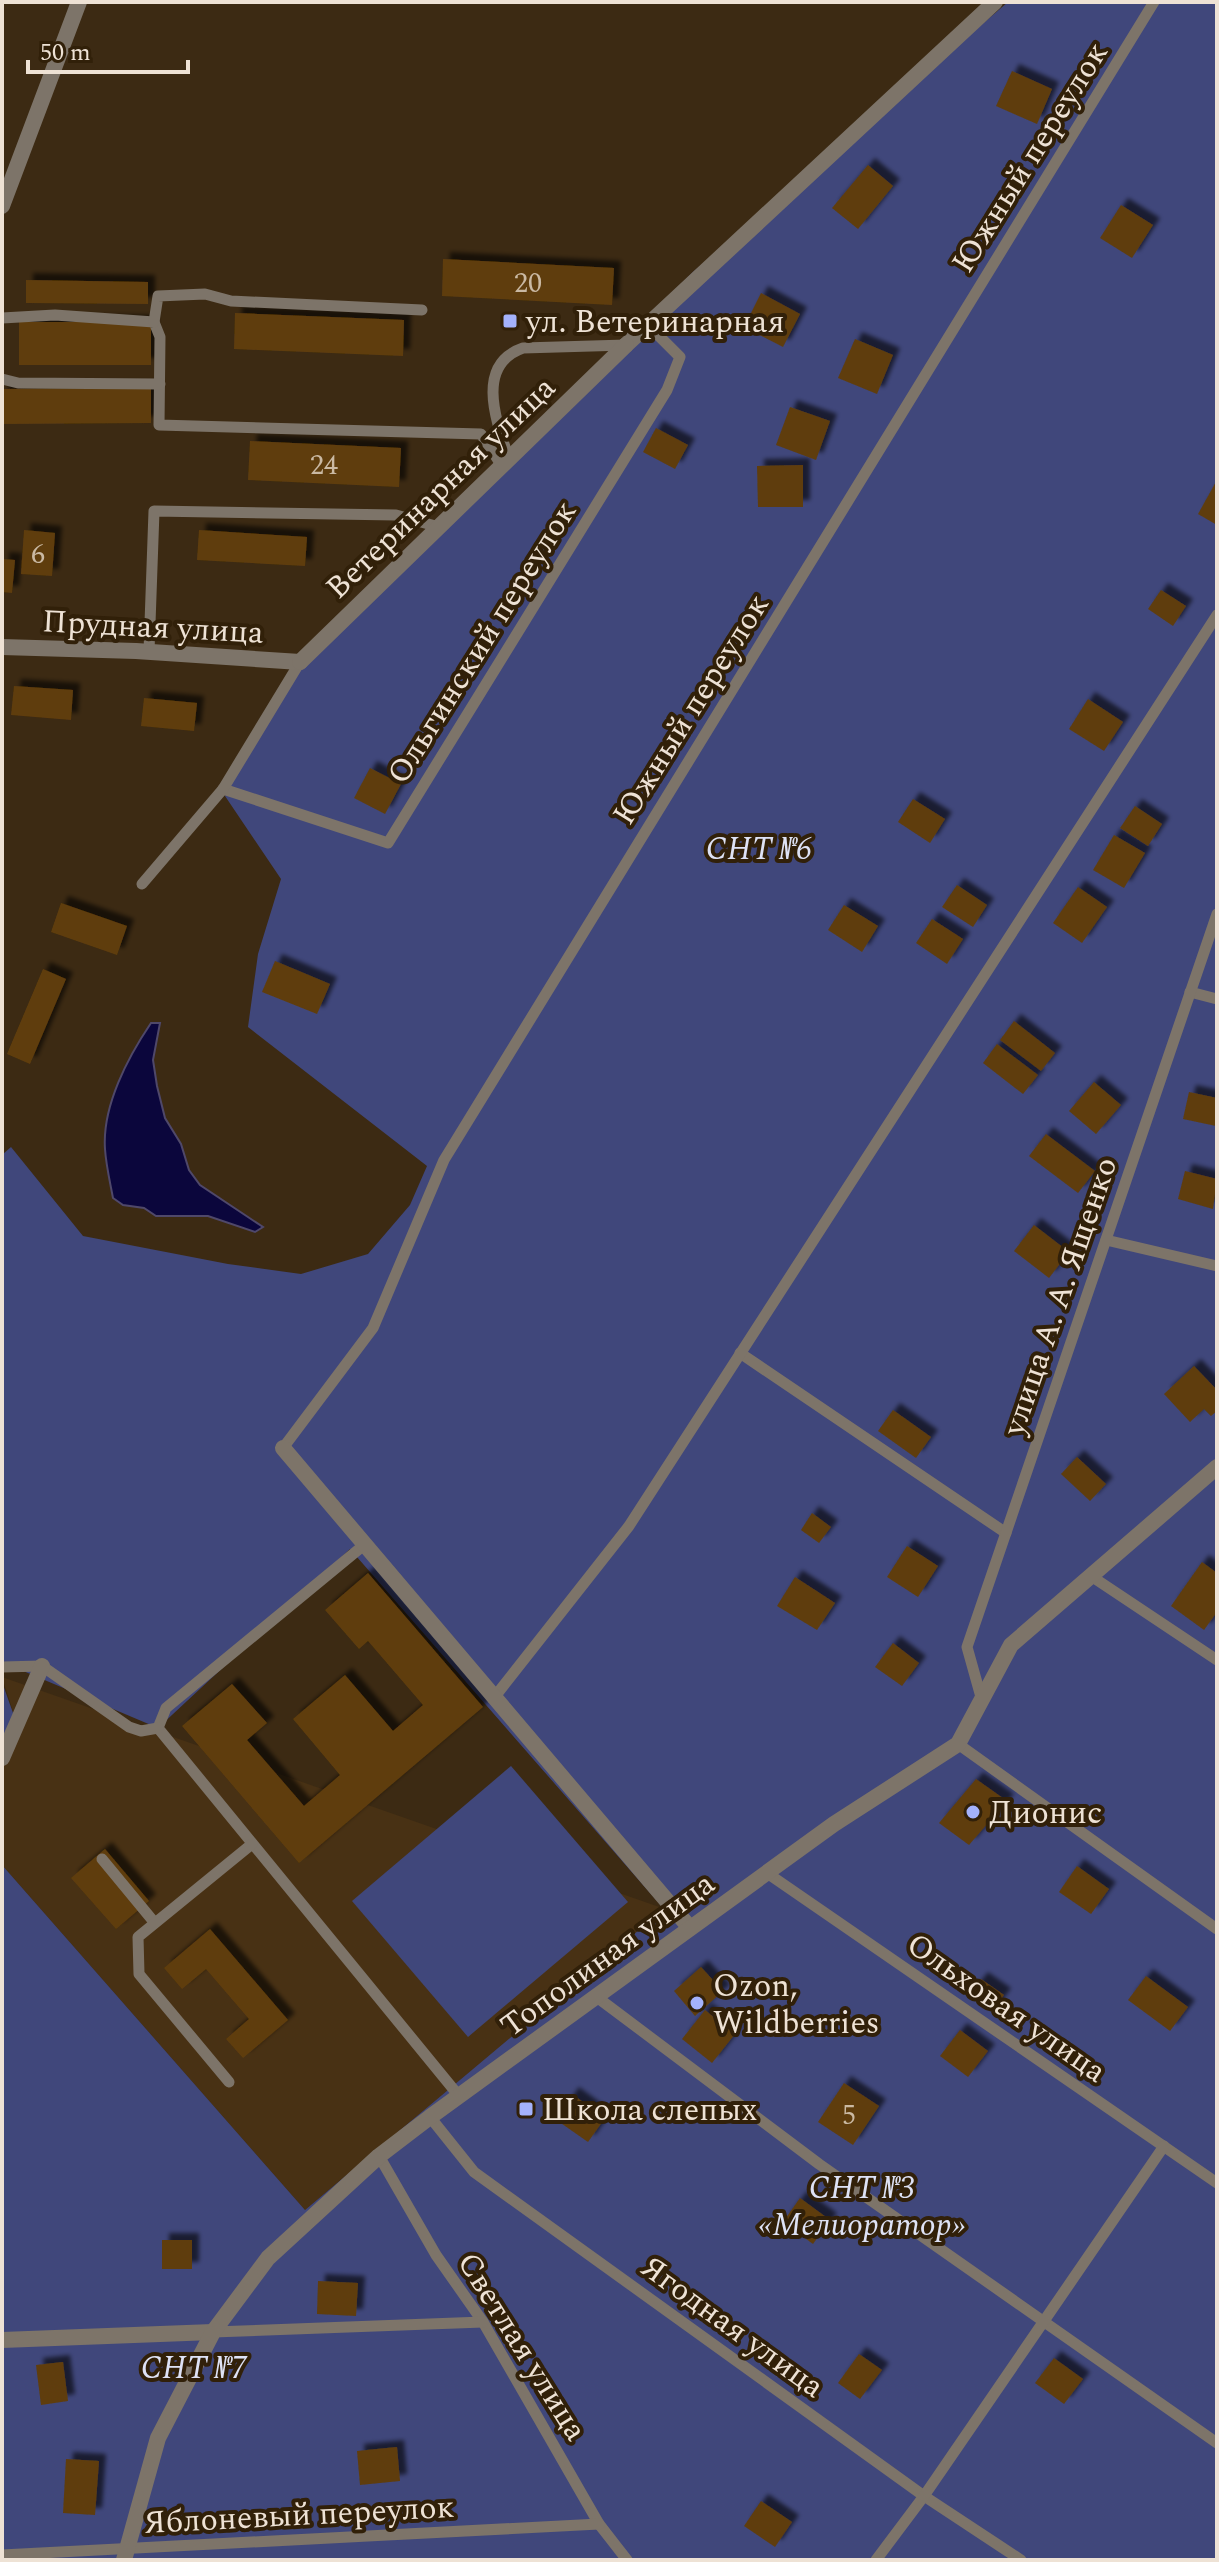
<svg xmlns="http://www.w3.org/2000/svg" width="1219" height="2562" font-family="Spectral,serif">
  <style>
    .built { fill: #483114 }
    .green { fill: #40477b }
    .water { fill: #0b063c; stroke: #4f486a; stroke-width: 2 }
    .building { fill: #5f3d0c; filter: url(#shadow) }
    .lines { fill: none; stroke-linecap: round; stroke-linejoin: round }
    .service { stroke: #7d7469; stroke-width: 11 }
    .minor { stroke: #7d7469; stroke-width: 16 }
    .tertiary { stroke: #7d7469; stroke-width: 16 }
    .poi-dot { fill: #a4b2fc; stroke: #312009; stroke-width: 3 }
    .labels { text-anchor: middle; stroke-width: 8; stroke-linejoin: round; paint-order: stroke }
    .number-label { font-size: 28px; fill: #cab9a3 }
    .street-label { font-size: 32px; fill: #eee2d5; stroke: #312009 }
    .poi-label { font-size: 32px; fill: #eee2d5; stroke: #312009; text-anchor: start }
    .park-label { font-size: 32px; font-style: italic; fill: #dee2f5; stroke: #312009 }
  </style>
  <defs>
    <filter id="shadow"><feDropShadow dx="7" dy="-7" stdDeviation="2" flood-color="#0009"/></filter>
  </defs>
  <rect width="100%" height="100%" fill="#3c2a13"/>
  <path class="built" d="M2,1677l663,232 -360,301 -303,-345v-103l16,-35z"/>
  <g class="green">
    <path d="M1008,2h209v2558h-1215v-695l303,345 359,-301 -314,-360 -192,179 -156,-66v-507l9,-8 72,89 145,28 73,10 67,-20 42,-49 17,-39 -179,-139 10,-73 23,-75 -56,-83 73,-139 396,-386z"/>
    <path d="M2,1682l16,45 -16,35z"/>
    <path d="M511,1766l117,136 -160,135 -116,-136z"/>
  </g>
  <path class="water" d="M151,1023h9l-7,37 4,26 8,32 16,26 8,26 11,15 63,42 -8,5 -47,-16h-52l-12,-8 -21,-3 -10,-7c-3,-16 -7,-33 -8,-49 -3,-43 23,-92 46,-126z"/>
  <g class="building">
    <path d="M1012,71l40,18 -15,35 -41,-18z"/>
    <path d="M868,165l25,21 -35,43 -26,-21z"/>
    <path d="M1121,205l32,20 -21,33 -32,-20z"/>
    <path d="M443,259l171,9 -2,37 -170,-9z"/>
    <path d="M26,280l122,2v22l-122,-1z"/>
    <path d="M761,293l39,21 -17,33 -39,-20z"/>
    <path d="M235,313l169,7 -1,36 -169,-7z"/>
    <rect x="19" y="322" width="132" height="43"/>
    <path d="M855,339l38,16 -16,39 -39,-16z"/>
    <path d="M151,388v35l-149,1v-35z"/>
    <path d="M790,407l40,14 -14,39 -40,-15z"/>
    <path d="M656,428l32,17 -13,24 -32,-17z"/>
    <path d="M250,441l151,7 -2,39 -151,-7z"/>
    <path d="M803,465v42h-45l-1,-41z"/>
    <path d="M1217,480v45l-19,-11z"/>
    <path d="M24,530l31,3 -3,43 -31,-2z"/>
    <path d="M199,530l108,7 -2,29 -108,-6z"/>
    <path d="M2,559l13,1 -3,33 -10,-1z"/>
    <path d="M1161,590l25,16 -13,20 -25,-17z"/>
    <path d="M14,686l59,4 -2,30 -60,-5z"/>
    <path d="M144,698l53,5 -3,28 -53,-5z"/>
    <path d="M1088,699l35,23 -19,29 -35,-22z"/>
    <path d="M370,768l31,16 -16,30 -31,-16z"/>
    <path d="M913,799l32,20 -15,24 -32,-21z"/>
    <path d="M1135,806l27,18 -14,22 -28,-18z"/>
    <path d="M1114,835l31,18 -21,35 -31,-18z"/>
    <path d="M957,885l30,20 -14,22 -31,-20z"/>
    <path d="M1078,887l29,20 -25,36 -29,-20z"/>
    <path d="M61,903l66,23 -10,29 -66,-23z"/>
    <path d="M844,905l34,21 -16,26 -34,-22z"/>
    <path d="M932,919l31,20 -16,25 -31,-21z"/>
    <path d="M275,961l55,23 -13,30 -55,-22z"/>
    <path d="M43,969l23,10 -36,85 -23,-10z"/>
    <path d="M1014,1021l41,32 -14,18 -41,-31z"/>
    <path d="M997,1044l41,31 -15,19 -40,-31z"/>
    <path d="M1094,1082l27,23 -25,29 -27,-23z"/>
    <path d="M1189,1092l28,6 -1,28 -33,-7z"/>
    <path d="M1046,1134l49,37 -17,22 -49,-37z"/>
    <path d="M1185,1171l32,8 -4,30 -35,-10z"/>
    <path d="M1034,1225l35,27 -20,26 -35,-27z"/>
    <path d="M1194,1366l23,24v21l-6,5 -7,-7 -14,13 -26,-28z"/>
    <path d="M893,1410l38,27 -15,21 -38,-27z"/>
    <path d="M1077,1457l29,27 -16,17 -29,-27z"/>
    <path d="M812,1513l19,14 -12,16 -18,-13z"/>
    <path d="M907,1546l31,20 -20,31 -31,-20z"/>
    <path d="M1202,1562l15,11v39l-13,18 -33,-24z"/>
    <path d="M368,1573l115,134 -184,156 -117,-137 50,-42 35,39 -20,17 57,66 36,-31 -47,-56 52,-44 48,56 30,-26 -55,-64 -9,8 -34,-39z"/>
    <path d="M795,1577l40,26 -18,27 -40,-24z"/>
    <path d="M893,1643l26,20 -17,23 -27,-19z"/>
    <path d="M976,1779l31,22 -38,44 -30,-22z"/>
    <path d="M105,1849l44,52 -33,28 -45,-51z"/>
    <path d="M1077,1866l32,23 -18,25 -32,-22z"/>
    <path d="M210,1929l78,91 -45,38 -17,-19 23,-20 -43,-50 -24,20 -18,-21z"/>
    <path d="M701,1967l22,24 -28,25 -21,-25z"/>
    <path d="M1146,1976l42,31 -18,24 -42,-31z"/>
    <path d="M981,1979l23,16 -11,15 -23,-17z"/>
    <path d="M705,2010l30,24 -23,29 -30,-24z"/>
    <path d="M960,2030l28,21 -20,26 -28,-21z"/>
    <path d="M844,2083l35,23 -26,39 -35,-23z"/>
    <path d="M572,2094l33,24 -17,24 -33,-23z"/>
    <path d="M800,2198l30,22 -17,24 -30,-22z"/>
    <rect x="162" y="2240" width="30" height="29"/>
    <path d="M318,2281l40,2 -2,33 -39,-2z"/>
    <path d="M859,2354l23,16 -22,29 -22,-16z"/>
    <path d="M1054,2358l29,21 -19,25 -29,-21z"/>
    <path d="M63,2362l5,39 -27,4 -5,-40z"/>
    <path d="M397,2447l3,34 -40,4 -3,-34z"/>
    <path d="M66,2459l33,2 -4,54 -32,-2z"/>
    <path d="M761,2501l31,21 -17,25 -31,-21z"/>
  </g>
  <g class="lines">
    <g class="service">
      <path d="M2,318l53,-3 99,7 6,15 -1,88 322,9 21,32"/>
      <path d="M154,322l4,-26 47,-2 26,7 191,9"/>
      <path d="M2,379l16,4 142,1"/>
      <path d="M509,459c-12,-36 -35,-94 14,-111l103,-3"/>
      <path d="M149,651l5,-140 242,4 43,12"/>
      <path d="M223,789l165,54 279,-453 13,-33 -33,-33"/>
      <path d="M142,884l81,-95 77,-127"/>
      <path d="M1190,992l27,7"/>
      <path d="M1106,1240l111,26"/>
      <path d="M740,1353l266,180"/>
      <path d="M283,1448l90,-120 71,-168 710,-1158"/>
      <path d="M364,1545l-198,163 -8,20 301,368"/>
      <path d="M1091,1576l126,84"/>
      <path d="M2,1667l40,-1 87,61 12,4 17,-3"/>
      <path d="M981,1697l-14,-50 250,-733"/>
      <path d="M493,1699l136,-173 588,-911"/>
      <path d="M958,1744l259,185"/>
      <path d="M102,1859l52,63"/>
      <path d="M767,1873l450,310"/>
      <path d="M598,1998l221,166 398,279"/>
      <path d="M229,2082l-90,-108 -1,-37 114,-93"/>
      <path d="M430,2117l44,55 450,324 97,64"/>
      <path d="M379,2156l57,99 47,67 116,202 28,36"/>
      <path d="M213,2332l270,-10"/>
      <path d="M2,2555l597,-31"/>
      <path d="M876,2560l48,-64 240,-350"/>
    </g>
    <g class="minor">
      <path d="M2,206l77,-204"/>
      <path d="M626,345l369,-343"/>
      <path d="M2,647l134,4 164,11"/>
      <path d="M283,1448l407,480"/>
      <path d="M2,1758l40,-92"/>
      <path d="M2,2340l211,-8"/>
    </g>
    <g class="tertiary">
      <path d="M300,662l326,-317"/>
      <path d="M124,2560l34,-122 55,-106 55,-74 111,-102 51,-39 404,-293 124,-80 53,-99 206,-178"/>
    </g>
  </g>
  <g class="poi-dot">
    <rect x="502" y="313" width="16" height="16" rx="4"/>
    <circle cx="973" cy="1812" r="8"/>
    <circle cx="697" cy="2003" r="8"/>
    <rect x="518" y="2101" width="16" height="16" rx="4"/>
  </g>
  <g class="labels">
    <g class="number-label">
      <text x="528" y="292">20</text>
      <text x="324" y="474">24</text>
      <text x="38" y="563">6</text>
      <text x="849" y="2124">5</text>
    </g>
    <g class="street-label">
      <text transform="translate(1029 157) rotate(-58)" y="11">Южный переулок</text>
      <text transform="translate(440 487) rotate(-44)" y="11">Ветеринарная улица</text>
      <text transform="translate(153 626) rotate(3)" y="11">Прудная улица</text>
      <text transform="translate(481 642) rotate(-58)" y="11">Ольгинский переулок</text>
      <text transform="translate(690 709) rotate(-58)" y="11">Южный переулок</text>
      <text transform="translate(1059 1296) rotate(-71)" y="11">улица А. А. Ященко</text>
      <text transform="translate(607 1954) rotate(-36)" y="11">Тополиная улица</text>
      <text transform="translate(1007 2007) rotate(35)" y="11">Ольховая улица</text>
      <text transform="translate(733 2326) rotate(36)" y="11">Ягодная улица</text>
      <text transform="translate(523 2346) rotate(58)" y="11">Светлая улица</text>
      <text transform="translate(299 2514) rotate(-3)" y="11">Яблоневый переулок</text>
    </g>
    <g class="poi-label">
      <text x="526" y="332">ул. Ветеринарная</text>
      <text x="989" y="1823">Дионис</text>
      <text x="713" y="1996">Ozon,<tspan x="713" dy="37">Wildberries</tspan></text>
      <text x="542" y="2120">Школа слепых</text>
    </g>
    <g class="park-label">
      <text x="759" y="859">СНТ №6</text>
      <text x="862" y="2198">СНТ №3<tspan x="862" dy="37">«Мелиоратор»</tspan></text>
      <text x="194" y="2378">СНТ №7</text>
    </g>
  </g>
  <rect width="1219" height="2562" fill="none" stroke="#eee2d5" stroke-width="8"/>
  <path d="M28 60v12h160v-12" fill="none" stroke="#eee2d5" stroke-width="4"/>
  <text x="40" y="60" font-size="24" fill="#eee2d5" stroke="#312009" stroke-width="6" paint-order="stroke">50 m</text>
</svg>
